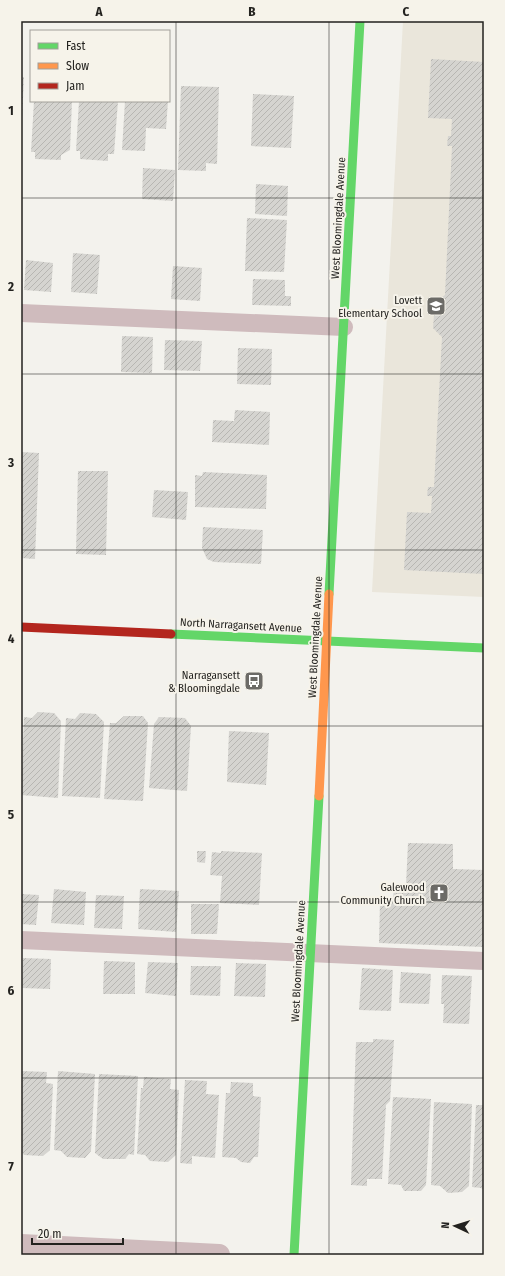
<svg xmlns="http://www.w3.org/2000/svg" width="505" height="1276" font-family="'Fira Sans Condensed',sans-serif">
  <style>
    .built { fill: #eae6db }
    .building { fill: url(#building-hatch) }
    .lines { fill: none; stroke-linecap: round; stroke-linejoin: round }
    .lane { stroke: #cfbbbd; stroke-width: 18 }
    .street { stroke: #cfbbbd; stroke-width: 22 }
    .fast { stroke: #63d668; stroke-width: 9 }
    .slow { stroke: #ff974d; stroke-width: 9 }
    .jam { stroke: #b3261e; stroke-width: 9 }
    .grid { fill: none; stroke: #23221f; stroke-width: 1; stroke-opacity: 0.55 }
    .labels { text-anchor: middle; stroke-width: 4; stroke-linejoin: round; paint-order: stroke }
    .street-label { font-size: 11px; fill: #23221f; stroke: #f6f3ea }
    .poi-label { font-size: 11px; fill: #23221f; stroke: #f6f3ea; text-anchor: end }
    .neatline { fill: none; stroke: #23221f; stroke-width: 1.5 }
    .grid-label { font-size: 13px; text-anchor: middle; font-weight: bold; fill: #23221f }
  </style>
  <defs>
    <pattern id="building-hatch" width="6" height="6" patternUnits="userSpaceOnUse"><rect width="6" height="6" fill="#d5d4d0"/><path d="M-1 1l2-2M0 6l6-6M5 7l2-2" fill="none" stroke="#b7b6b2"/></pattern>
  </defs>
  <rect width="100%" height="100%" fill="#f3f2ed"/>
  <path class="built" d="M403,21h81v576l-112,-5z"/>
  <g class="building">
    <path d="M431,59l53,3v512l-80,-4 3,-58 24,1 1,-17h-5l1,-9h6l8,-150 -9,-9 2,-26 10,-7 7,-149h-5l1,-10h3l1,-17 -24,-1z"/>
    <path d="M21,77h3l-2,42 -1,-1z"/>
    <path d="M181,86l38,1 -2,77 -11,-1v8l-28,-1z"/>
    <path d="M253,94l41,2 -3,52 -40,-2z"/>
    <path d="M34,101h38l-2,49 -9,5v5l-26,-1v-7h-4z"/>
    <path d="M79,101h39l-4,53h-6v7l-28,-2v-8h-4z"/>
    <path d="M125,101h43l-2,28 -20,-1 -1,23 -23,-1z"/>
    <path d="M143,168l32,2 -2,31 -31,-2z"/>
    <path d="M256,184l32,2 -1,30 -32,-2z"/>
    <path d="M247,218l40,2 -3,52 -39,-1z"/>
    <path d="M73,253l27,2 -3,39 -26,-2z"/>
    <path d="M26,260l27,3 -2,29 -27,-2z"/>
    <path d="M173,266l29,2 -2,33 -29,-2z"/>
    <path d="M253,279l32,1v16h6v10l-39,-1z"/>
    <path d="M122,336l31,1 -1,36 -31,-1z"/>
    <path d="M165,340l37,1 -2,30 -36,-1z"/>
    <path d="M238,348l34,1 -1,36 -34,-1z"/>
    <path d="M235,410l35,2 -1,33 -57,-3 1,-22 21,1z"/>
    <path d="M21,452l18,1 -4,106 -14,-1z"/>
    <path d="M78,471h30l-2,84 -30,-1z"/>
    <path d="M203,472l64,3 -1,34 -71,-2v-32l7,1z"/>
    <path d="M154,490l34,2 -2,28 -34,-3z"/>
    <path d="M203,527l60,3 -2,34 -47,-2 -7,-3 -5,-11z"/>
    <path d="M38,712l16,1 7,8 -3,77 -37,-3 3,-78 8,1z"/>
    <path d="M80,713l16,1 8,8 -4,76 -38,-2 4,-78 9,1z"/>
    <path d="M124,716h19l5,7 -5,78 -39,-2 6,-76h6z"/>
    <path d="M159,717l26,1 6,8 -4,65 -38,-3 5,-64z"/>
    <path d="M229,731l40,2 -3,52 -39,-3z"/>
    <path d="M408,843l45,1v25l31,1v77l-105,-4 1,-42h13l1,-16h12z"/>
    <path d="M197,851h9l-1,12 -8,-1z"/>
    <path d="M221,851l41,2 -3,52 -39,-2 2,-27 -12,-1 2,-23 9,1z"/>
    <path d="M54,889l32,3 -2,33 -33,-2z"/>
    <path d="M140,889l39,2 -3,41 -38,-3z"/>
    <path d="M21,894l18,1 -3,30 -15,-1z"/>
    <path d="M96,895l28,1 -2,33 -28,-1z"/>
    <path d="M191,904h28l-2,30h-26z"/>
    <path d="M23,958l28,1 -1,30 -28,-1z"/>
    <path d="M104,961l31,1v32h-32z"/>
    <path d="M148,962l30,1 -2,33 -31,-3z"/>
    <path d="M236,963l30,1 -1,33 -31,-1z"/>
    <path d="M191,966h30l-1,30 -30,-1z"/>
    <path d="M362,968l31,2 -2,41 -32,-1z"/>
    <path d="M401,972l30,2 -2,30 -30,-1z"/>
    <path d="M442,975l30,1 -3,48 -26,-1 1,-19h-3z"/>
    <path d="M373,1039l21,1 -4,61 -4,4 -4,74h-15v7l-16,-1 5,-143h17z"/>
    <path d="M21,1071l26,1 -1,11 7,1 -3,66 -7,6 -19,-1 -3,-4z"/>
    <path d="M58,1071l37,3 -4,77 -6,7 -18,-1 -6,-6 -7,-1z"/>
    <path d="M99,1074l39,2 -4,79 -5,-1 -4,5h-22l-8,-6z"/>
    <path d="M144,1077l27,2 -1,10 9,1 -3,65 -8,7 -18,-1 -5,-6 -8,-1 4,-66h2z"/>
    <path d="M185,1080l22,1 -1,13 13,1 -4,63 -23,-2v8l-12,-1z"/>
    <path d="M231,1082l22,1v13l8,1 -3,60h-4l-4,6 -9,-1 -5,-4 -14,-1 4,-64h4z"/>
    <path d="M393,1097l38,2 -5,86 -5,6h-17l-3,-6 -13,-1z"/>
    <path d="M434,1102l38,2 -3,82 -7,6 -14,1 -8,-7 -9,-1z"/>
    <path d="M476,1105h8v85l-3,-2 -9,-1z"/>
  </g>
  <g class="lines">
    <g class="lane">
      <path d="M21,313l323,14"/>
      <path d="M21,940l463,21"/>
    </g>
    <path class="street" d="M21,1245l198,10"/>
    <g class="fast">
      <path d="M329,594l31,-573"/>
      <path d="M171,634l313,14"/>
      <path d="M294,1255l25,-459"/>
    </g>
    <path class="slow" d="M319,796l10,-202"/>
    <path class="jam" d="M21,627l150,7"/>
  </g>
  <path class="grid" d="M176,21v1234M329,21v1234M21,198h463M21,374h463M21,550h463M21,726h463M21,902h463M21,1078h463"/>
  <defs>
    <g id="school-square" transform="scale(1)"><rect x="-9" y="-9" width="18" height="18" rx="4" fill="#6c6b67" stroke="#f6f3ea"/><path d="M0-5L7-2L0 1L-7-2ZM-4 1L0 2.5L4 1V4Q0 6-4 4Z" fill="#fff"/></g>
    <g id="bus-square" transform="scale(1)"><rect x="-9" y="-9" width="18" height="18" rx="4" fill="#6c6b67" stroke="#f6f3ea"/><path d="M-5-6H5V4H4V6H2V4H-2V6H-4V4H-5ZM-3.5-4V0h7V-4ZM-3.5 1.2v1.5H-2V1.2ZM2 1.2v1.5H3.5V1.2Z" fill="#fff"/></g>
    <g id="church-square" transform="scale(1)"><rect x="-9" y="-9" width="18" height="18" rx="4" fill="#6c6b67" stroke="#f6f3ea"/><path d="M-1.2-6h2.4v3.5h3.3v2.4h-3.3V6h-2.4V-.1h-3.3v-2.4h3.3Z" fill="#fff"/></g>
  </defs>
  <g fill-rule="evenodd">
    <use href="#school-square" x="436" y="306"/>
    <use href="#bus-square" x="254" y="681"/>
    <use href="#church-square" x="439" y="893"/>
  </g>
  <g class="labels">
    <g class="street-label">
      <text transform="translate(338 218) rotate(-87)" y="4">West Bloomingdale Avenue</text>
      <text transform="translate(241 625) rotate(3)" y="4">North Narragansett Avenue</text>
      <text transform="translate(315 637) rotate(-87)" y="4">West Bloomingdale Avenue</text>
      <text transform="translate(298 961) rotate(-87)" y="4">West Bloomingdale Avenue</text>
    </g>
    <g class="poi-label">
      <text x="422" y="304">Lovett<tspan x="422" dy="13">Elementary School</tspan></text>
      <text x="240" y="679">Narragansett<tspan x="240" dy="13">&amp; Bloomingdale</tspan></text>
      <text x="425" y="891">Galewood<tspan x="425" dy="13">Community Church</tspan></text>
    </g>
  </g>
  <rect width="505" height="1276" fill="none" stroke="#f6f3ea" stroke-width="44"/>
  <rect x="30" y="30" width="140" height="72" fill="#f6f3ea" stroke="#a29f99"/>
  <rect x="38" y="43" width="20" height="6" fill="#63d668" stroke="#a29f99"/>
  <text x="66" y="50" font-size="12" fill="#23221f">Fast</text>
  <rect x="38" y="63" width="20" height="6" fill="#ff974d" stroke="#a29f99"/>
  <text x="66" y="70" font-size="12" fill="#23221f">Slow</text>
  <rect x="38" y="83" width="20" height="6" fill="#b3261e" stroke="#a29f99"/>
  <text x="66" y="90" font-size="12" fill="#23221f">Jam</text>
  <g transform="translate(455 1226) rotate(274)" stroke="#f6f3ea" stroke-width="3" paint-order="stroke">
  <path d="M0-3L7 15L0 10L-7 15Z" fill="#23221f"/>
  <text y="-6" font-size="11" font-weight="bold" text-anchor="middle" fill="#23221f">N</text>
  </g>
  <path d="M32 1238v6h91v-6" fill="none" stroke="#23221f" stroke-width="2"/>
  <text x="38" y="1238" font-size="12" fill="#23221f" stroke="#f6f3ea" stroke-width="3" paint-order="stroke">20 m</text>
  <rect x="22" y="22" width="461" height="1232" class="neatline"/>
  <g class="grid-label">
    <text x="99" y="16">A</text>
    <text x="252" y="16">B</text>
    <text x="406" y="16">C</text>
    <text x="11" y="115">1</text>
    <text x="11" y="291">2</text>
    <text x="11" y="467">3</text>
    <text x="11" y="643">4</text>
    <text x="11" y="819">5</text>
    <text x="11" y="995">6</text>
    <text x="11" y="1171">7</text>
  </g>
</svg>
